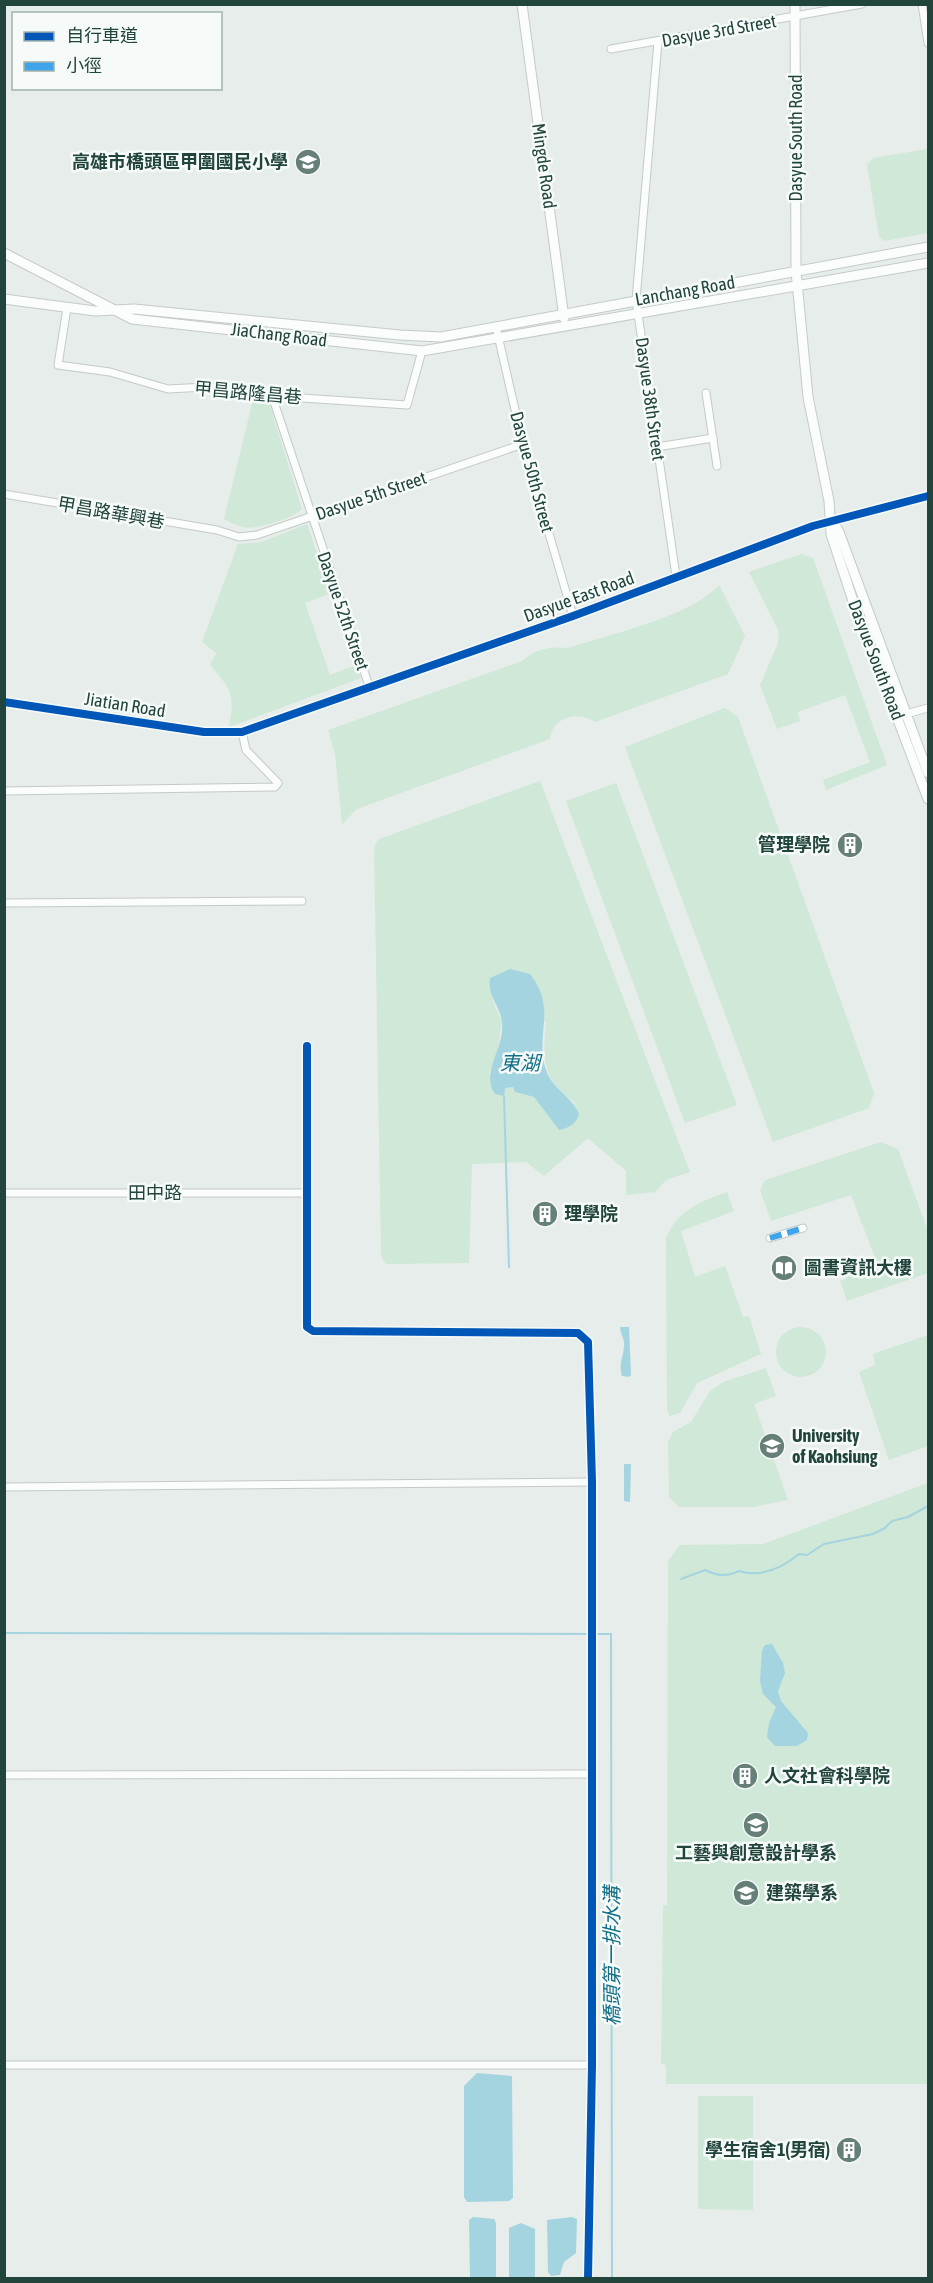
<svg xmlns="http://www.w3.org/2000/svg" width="933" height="2283" font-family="'Asap Condensed','Noto Sans TC',sans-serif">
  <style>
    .green { fill: #cfe8d7; fill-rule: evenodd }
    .water { fill: #a4d4df }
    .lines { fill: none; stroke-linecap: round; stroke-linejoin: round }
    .stream { stroke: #a4d4df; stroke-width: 2 }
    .street-casing { stroke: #c4cac7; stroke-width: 9 }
    .secondary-casing { stroke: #c3cbc8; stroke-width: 11 }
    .street { stroke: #fbfcfc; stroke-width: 7 }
    .secondary { stroke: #fbfcfc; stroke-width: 9 }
    .quiet { stroke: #3ea4ec; stroke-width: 6; stroke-dasharray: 12 6; stroke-linecap: butt }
    .cycleway-casing { stroke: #f6fbf9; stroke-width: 11 }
    .cycleway { stroke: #0057b8; stroke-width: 8 }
    .labels { text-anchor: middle; stroke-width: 5; stroke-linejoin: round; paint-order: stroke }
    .street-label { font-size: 18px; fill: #21443c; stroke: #f6fbf9 }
    .poi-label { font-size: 18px; font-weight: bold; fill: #21443c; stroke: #f6fbf9; text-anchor: start }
    .water-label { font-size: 20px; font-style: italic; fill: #146f88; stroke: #f6fbf9 }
  </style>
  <rect width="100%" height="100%" fill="#e7edea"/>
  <g class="green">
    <path d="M928,149v84l-44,8 -5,-5 -12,-71 6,-7z"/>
    <path d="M253,400l16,3 33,106c-11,10 -45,21 -60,18 -6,-2 -12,-5 -18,-8z"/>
    <path d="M307,524l24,69 -26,10 25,72 26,-10 5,13 -132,49c6,-33 3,-37 -19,-62l6,-12 -14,-11 36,-98 24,-2z"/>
    <path d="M801,554l12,4 74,207 -61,25 -3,-10 47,-18 -25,-67 -47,17 2,9 -23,8 -17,-44 18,-42 1,-11 -30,-60z"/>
    <path d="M719,585l26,51 -17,38 -133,48c-17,-12 -43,-5 -45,17l-193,70 -15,15 -7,-70 -7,-24 194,-69c14,-12 27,-15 46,-13 40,-13 124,-32 151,-63z"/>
    <path d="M725,708l13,9 136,376 -5,15 -96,34 -148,-395z"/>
    <path d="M540,781l150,391 -24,8 -11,12 -29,3v-24l-38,-33 -44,38 -18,-14 -54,2 -3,99 -83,1 -5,-8 -7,-409 5,-8zM492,999l54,23c-3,39 -5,56 29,81l-16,27 -25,-33 -19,-5 -2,-5 -8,1 -16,-15 7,-13 6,-38z"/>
    <path d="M616,783l121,322 -52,18 -119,-322z"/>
    <path d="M881,1142l17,7 30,82v42l-81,28 -7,-20 6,-2 -1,-4 32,-12 -26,-68 -80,26 -11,-31 5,-10z"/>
    <path d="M727,1192l7,19 -53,20 14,46 30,-11 18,51 6,-1 12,38 -64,29 -17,30 -11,3 -2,-8 -1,-169c11,-29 34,-37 61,-47z"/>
    <circle cx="801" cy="1352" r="25"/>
    <path d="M928,1335v111l-39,14 -30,-88 16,-7 -2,-11z"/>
    <path d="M766,1368l10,28 -22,8 34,96 -34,7h-75l-10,-10 -1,-55 5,-10 18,-10 19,-31 13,-9z"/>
    <path d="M928,1483v601h-262v-19l-5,-1 2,-159h4l1,-344 12,-16 83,-1z"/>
    <path d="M698,2096h55v114l-55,-1z"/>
  </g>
  <g class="water">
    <path d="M510,969l20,5c28,36 4,61 16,96 6,19 26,26 33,44 -3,10 -10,14 -20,16l-25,-33 -19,-5 -2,-5 -8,1 -1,8 -9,-2c-15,-22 10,-46 7,-71 -1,-17 -15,-26 -12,-45z"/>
    <path d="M620,1327h9l2,48 -2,2 -7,-1c-4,-15 3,-22 2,-34 -1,-6 -4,-10 -4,-15z"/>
    <path d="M624,1464h7l-1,38 -6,-1z"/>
    <path d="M772,1644l11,19 2,10 -7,18 3,10 27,32 -1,7 -10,6h-22l-8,-9 2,-14 7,-16 -13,-13 -3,-13 2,-30 3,-6z"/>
    <path d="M477,2073l35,3 1,122 -4,3 -42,1 -3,-5v-111z"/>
    <path d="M473,2217l21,2 2,4v55h-26l-1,-58z"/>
    <path d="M572,2217l5,2 -1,34 -12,9 -4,13 -9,1 -3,-4 -1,-52z"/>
    <path d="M521,2223l14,6v49h-26v-50z"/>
  </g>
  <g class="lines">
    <g class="stream">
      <path d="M504,1096l5,171"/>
      <path d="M681,1579l24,-9c13,6 21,7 34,1 23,7 43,-3 60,-17l8,1 17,-11 49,-10 12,-6 7,-7 16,-4 20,-11"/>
      <path d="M4,1633l607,1 1,644"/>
    </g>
    <g class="street-casing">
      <g id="street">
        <path d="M922,4l6,39"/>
        <path d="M658,41l-22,259 40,276"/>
        <path d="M611,49l251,-45"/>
        <path d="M67,308l-9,57 52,7 58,17 38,-2 66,9 135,9 15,-54"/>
        <path d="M496,327l27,117 50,172"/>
        <path d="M706,393l11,73"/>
        <path d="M272,396l98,293"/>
        <path d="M657,447l56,-9"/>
        <path d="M4,494l213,36 22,7 18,-2 266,-91"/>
        <path d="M4,702l200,30h38l331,-116 240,-90 115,-30"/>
        <path d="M902,715l26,-7"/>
        <path d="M4,791l271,-4 3,-4 -32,-33 -4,-18"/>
        <path d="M4,903l298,-2"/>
        <path d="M307,1046v281l6,4 265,2 10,9 4,140v583l-4,213"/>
        <path d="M4,1193h301"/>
        <path d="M770,1238l33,-10"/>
        <path d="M4,1487l588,-5"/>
        <path d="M4,1775l587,-1"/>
        <path d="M4,2065h588"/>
      </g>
    </g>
    <g class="secondary-casing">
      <g id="secondary">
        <path d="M522,4l42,314"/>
        <path d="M795,4l1,267 12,126 21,104 2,33 23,70 74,195"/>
        <path d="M4,253l128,66 290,32 506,-88"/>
        <path d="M4,299l91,12 39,-2 266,26 41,2 487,-90"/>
        <path d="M832,520l7,12 89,241"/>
      </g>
    </g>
    <use href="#street" class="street"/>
    <use href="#secondary" class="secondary"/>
    <path class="quiet" d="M770,1238l33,-10"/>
    <g class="cycleway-casing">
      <g id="cycleway">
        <path d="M4,702l200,30h38l331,-116 240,-90 115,-30"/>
        <path d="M307,1046v281l6,4 265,2 10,9 4,140v583l-4,213"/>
      </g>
    </g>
    <use href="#cycleway" class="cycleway"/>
  </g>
  <defs>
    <g id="school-disc" transform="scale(1.35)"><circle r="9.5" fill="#667f79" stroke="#f6fbf9"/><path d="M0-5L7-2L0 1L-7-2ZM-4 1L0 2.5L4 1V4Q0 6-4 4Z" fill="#fff"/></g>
    <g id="building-disc" transform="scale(1.35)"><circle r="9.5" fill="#667f79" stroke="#f6fbf9"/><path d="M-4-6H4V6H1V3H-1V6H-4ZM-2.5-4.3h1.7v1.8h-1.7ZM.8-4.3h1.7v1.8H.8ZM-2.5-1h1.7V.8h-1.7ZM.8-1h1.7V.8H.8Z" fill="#fff"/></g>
    <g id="library-disc" transform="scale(1.35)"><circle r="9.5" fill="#667f79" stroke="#f6fbf9"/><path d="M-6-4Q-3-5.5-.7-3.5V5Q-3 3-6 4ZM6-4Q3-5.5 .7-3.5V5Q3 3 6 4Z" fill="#fff"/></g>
    <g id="university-disc" transform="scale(1.35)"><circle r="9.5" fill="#667f79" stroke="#f6fbf9"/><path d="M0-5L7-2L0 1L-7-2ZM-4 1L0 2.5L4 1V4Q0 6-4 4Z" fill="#fff"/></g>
  </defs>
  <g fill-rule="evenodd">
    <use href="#school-disc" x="308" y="162"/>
    <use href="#building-disc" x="850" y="845"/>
    <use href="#building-disc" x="545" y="1214"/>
    <use href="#library-disc" x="784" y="1268"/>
    <use href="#university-disc" x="772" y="1446"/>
    <use href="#building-disc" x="745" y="1776"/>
    <use href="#university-disc" x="756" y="1825"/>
    <use href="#university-disc" x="746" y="1893"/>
    <use href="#building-disc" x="849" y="2150"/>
  </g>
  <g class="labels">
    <g class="street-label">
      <text transform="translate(719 31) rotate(-10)" y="6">Dasyue 3rd Street</text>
      <text transform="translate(796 138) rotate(-90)" y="6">Dasyue South Road</text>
      <text transform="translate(544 166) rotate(82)" y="6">Mingde Road</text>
      <text transform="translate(685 291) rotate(-10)" y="6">Lanchang Road</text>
      <text transform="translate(279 335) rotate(7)" y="6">JiaChang Road</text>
      <text transform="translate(248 393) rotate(5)" y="6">甲昌路隆昌巷</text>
      <text transform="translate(650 399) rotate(82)" y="6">Dasyue 38th Street</text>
      <text transform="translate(532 472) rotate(75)" y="6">Dasyue 50th Street</text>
      <text transform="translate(371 496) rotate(-19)" y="6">Dasyue 5th Street</text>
      <text transform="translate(111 513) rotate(10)" y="6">甲昌路華興巷</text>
      <text transform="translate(579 597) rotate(-20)" y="6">Dasyue East Road</text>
      <text transform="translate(343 611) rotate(71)" y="6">Dasyue 52th Street</text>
      <text transform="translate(876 660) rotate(69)" y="6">Dasyue South Road</text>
      <text transform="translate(125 705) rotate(9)" y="6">Jiatian Road</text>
      <text x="155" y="1199">田中路</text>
    </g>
    <g class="poi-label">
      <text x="288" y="168" text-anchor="end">高雄市橋頭區甲圍國民小學</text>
      <text x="830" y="851" text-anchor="end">管理學院</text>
      <text x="564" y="1220">理學院</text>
      <text x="804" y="1274">圖書資訊大樓</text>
      <text x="792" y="1442">University<tspan x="792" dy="21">of Kaohsiung</tspan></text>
      <text x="764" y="1782">人文社會科學院</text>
      <text x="756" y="1859" text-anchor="middle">工藝與創意設計學系</text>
      <text x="766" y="1899">建築學系</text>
      <text x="830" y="2156" text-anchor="end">學生宿舍1(男宿)</text>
    </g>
    <g class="water-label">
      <text x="520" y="1070">東湖</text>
      <text transform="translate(612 1956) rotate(-90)" y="7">橋頭第一排水溝</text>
    </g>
  </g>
  <rect width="933" height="2283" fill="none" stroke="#21443c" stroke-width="12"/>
  <rect x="12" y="12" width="210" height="78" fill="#f6fbf9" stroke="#a1b2ad" stroke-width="1.5"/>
  <rect x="24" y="32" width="30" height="9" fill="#0057b8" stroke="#a1b2ad" stroke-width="1.5"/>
  <text x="66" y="42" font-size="18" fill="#21443c">自行車道</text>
  <rect x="24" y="62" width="30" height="9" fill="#3ea4ec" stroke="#a1b2ad" stroke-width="1.5"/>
  <text x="66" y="72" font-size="18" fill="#21443c">小徑</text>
</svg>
